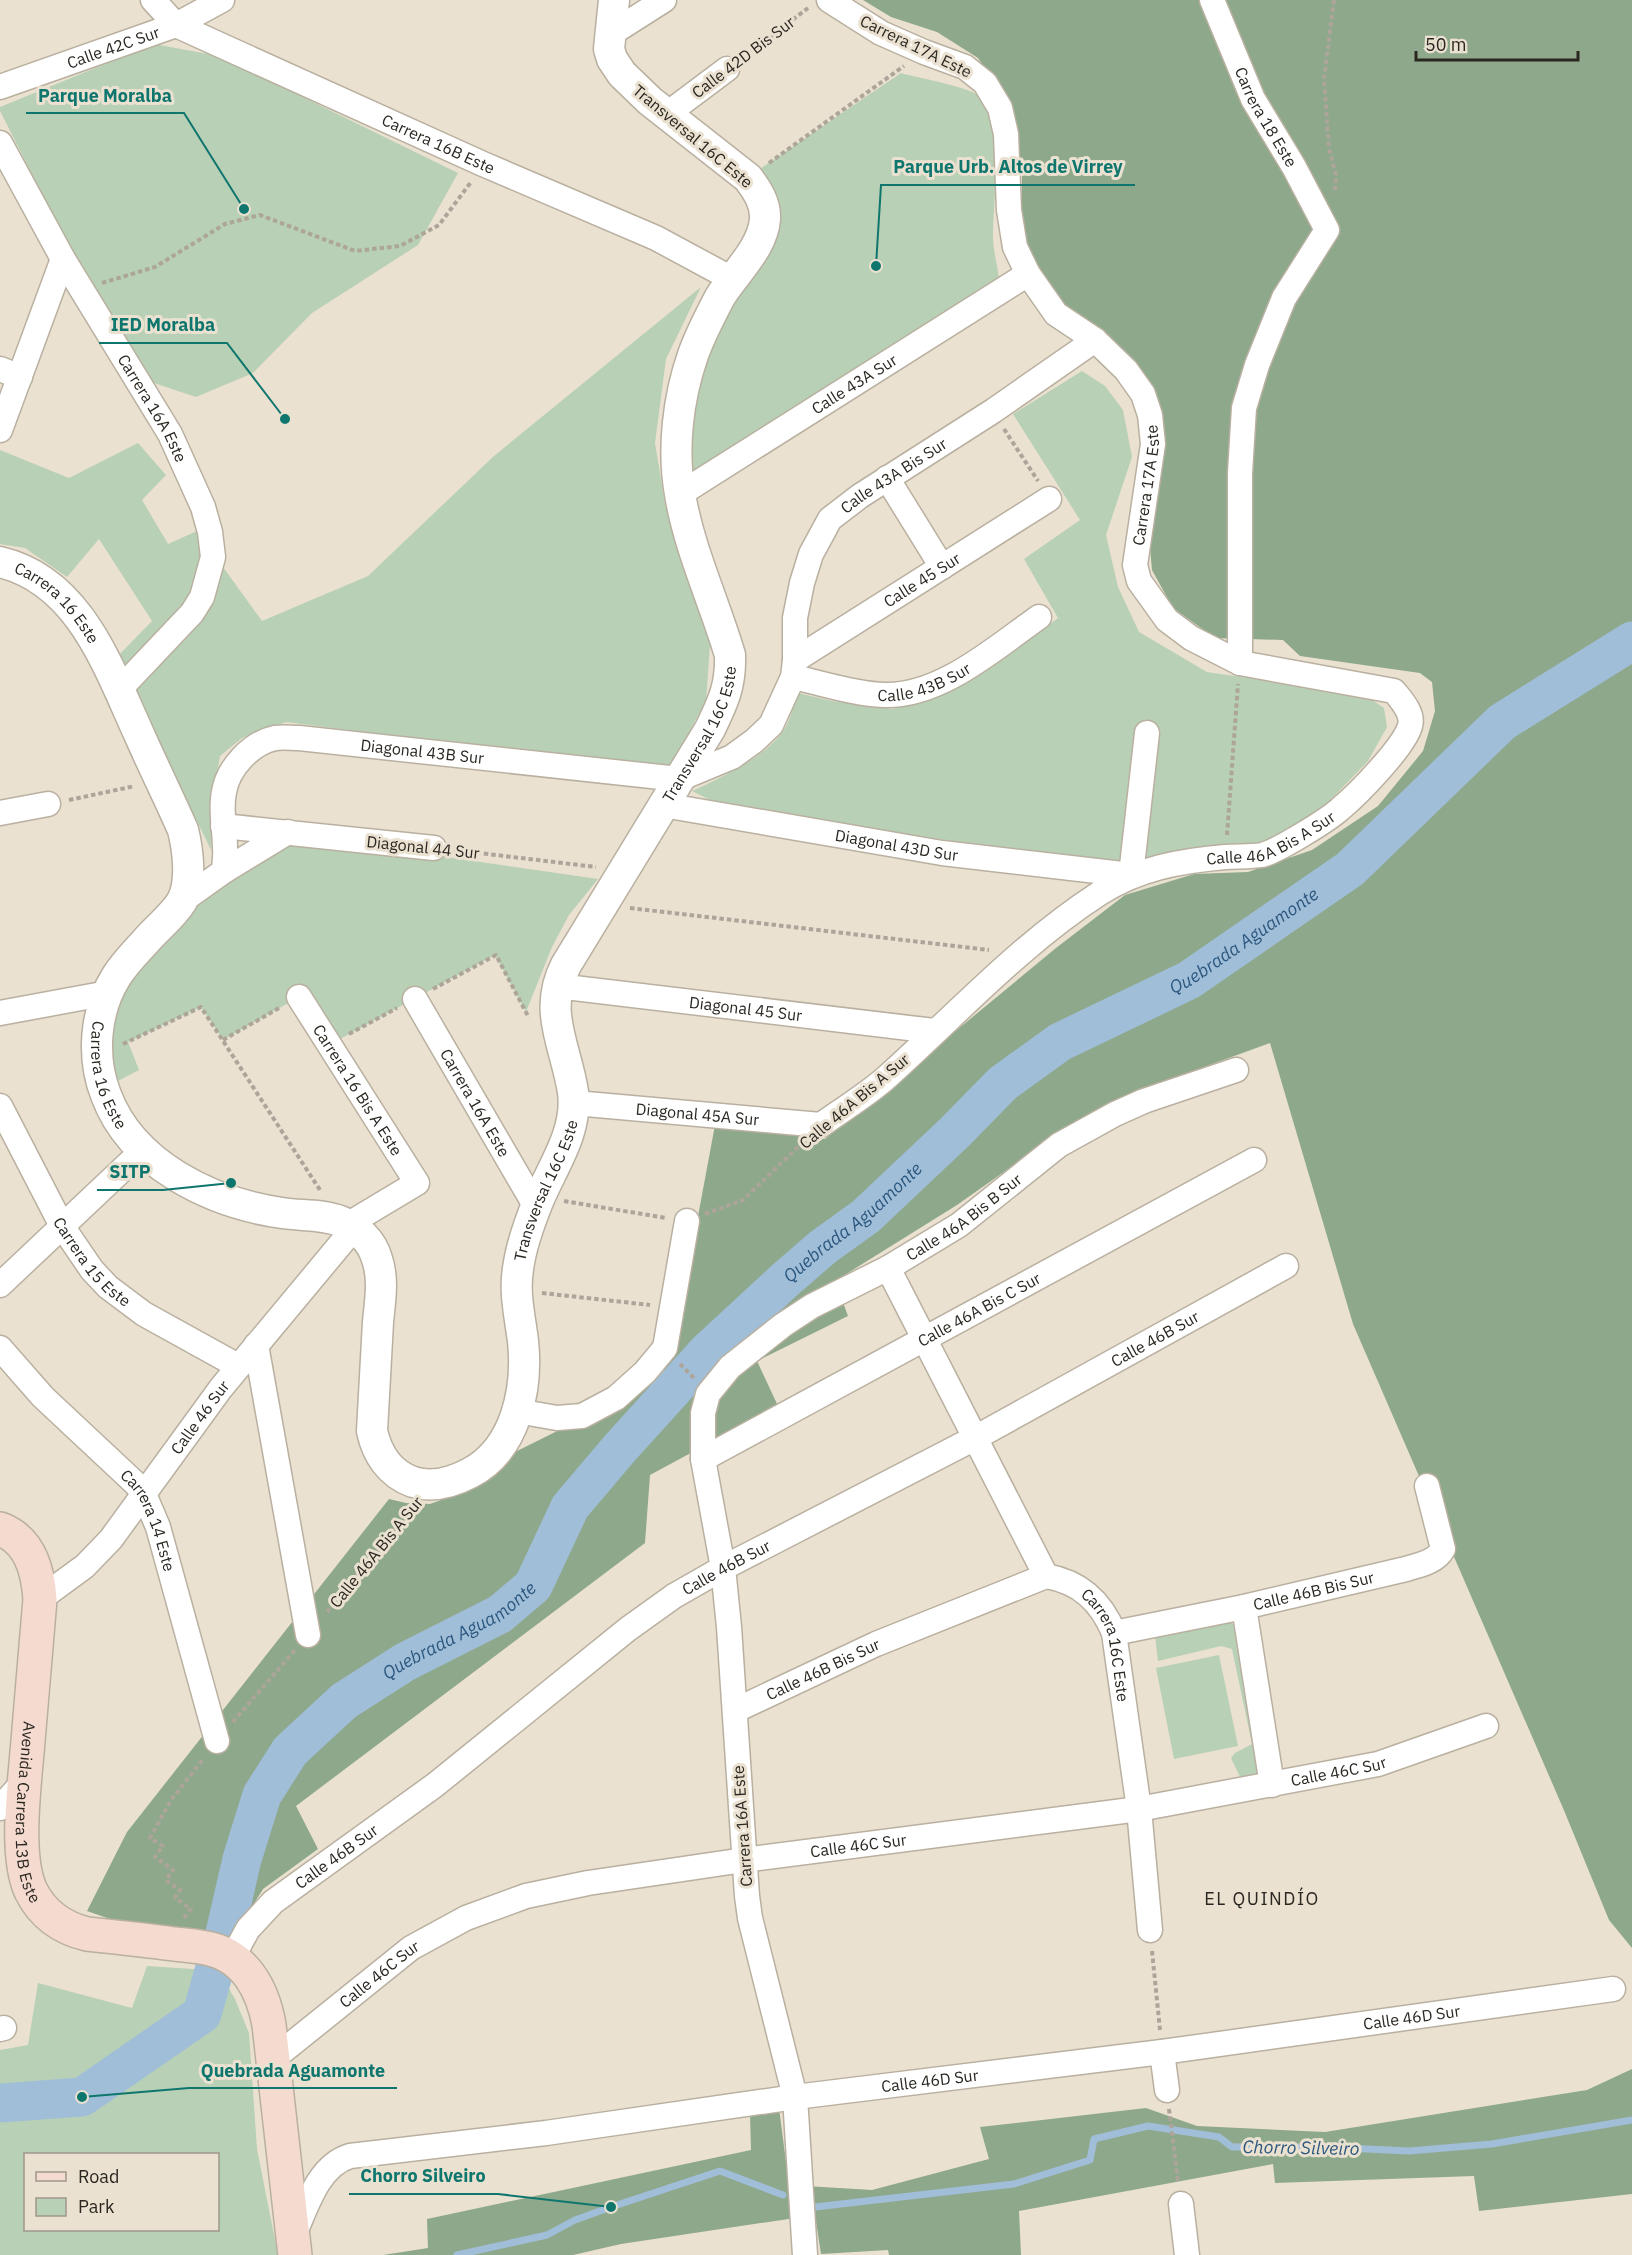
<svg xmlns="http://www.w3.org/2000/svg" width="1632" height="2255" font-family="'IBM Plex Sans',sans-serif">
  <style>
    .green { fill: #b8d0b5; fill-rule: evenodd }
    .forest { fill: #8ea88b }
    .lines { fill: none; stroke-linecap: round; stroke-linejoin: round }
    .stream { stroke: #a1bed9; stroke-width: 7 }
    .river { stroke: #a1bed9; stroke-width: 39 }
    .minor-casing { stroke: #b9b0a0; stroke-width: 27 }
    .tertiary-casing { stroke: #b9b0a0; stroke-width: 33 }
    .secondary-casing { stroke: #b9b0a0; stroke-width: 36 }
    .path { stroke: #ada599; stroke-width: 4; stroke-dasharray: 4.5 3; stroke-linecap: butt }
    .minor { stroke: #fff; stroke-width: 24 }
    .tertiary { stroke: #fff; stroke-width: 30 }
    .secondary { stroke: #f5dad0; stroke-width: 33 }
    .labels { text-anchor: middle; stroke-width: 6; stroke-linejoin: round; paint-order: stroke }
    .street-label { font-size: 16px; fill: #2a2721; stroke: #eae1d1 }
    .water-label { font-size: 18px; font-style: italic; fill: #2c587f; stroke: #eae1d1 }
    .neighbourhood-label { font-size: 18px; letter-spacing: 1.5px; fill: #2a2721; stroke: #eae1d1 }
    .leader { fill: none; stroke: #0f766e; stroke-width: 2 }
    .callout-dot { fill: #0f766e; stroke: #eae1d1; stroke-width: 2 }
    .callout-label { font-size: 18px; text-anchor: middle; font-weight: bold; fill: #0f766e; stroke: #eae1d1; stroke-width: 6; stroke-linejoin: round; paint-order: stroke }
  </style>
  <rect width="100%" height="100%" fill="#eae1d1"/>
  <g class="green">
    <path d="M154,44l65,12 239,117 -40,72 -106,68 -59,60 -57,24 -57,-19 -31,-69 -30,-44 -78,-154v-4z"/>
    <path d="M901,73c20,6 69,13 83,26 19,19 9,110 9,137 0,14 4,28 6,42l-4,5 -303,193v-41l4,-50 8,-31 41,-75 12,-108z"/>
    <path d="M701,287l-35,72 -11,84 10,61 45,141 -4,56 -38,70 -382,-49 -44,16 -22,18 -8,46 -1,48 -94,-193 35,-36 -53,-82 -32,38 -42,-29 -25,-4v-94l69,28 69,-35 28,32 -24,25 26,44 29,-13 65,90 106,-45 126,-120z"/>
    <path d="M1082,371l23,15 18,24 9,47 -26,78 12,52 21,45 68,40 158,23 19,13 3,19 -19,34 -56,58 -54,27 -65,4 -73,14 -390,-54 -38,-19c29,-13 76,-35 93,-63 6,-10 9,-24 13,-35l34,8 61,8 52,-15 51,-30 62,-46 -34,-59 56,-39 -67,-106z"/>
    <path d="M287,834l311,45 -29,36 -17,32 -26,65 -31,-57 -166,90 -30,-48 -76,43 -22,-33 -73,35 11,28 -23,12 -9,-40 9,-37 27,-43 65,-76z"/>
    <path d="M1230,1622l7,5 22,143 -5,8 -12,3 -11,-23 4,-5 17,-9 -20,-95 -11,-3 -63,15 -3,-25z"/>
    <path d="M1219,1655l19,91 -64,13 -18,-91z"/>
    <path d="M147,1966l61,4 16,10 11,19 14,34 8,116 21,106h-278v-205l28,-5 10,-62 94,25zM26,2154h192v76h-192z"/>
  </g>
  <g class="forest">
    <path d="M863,0h769v1948l-23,-28 -46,-112 -210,-484 -83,-281 -118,43 -87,43 -108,76 -122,76 13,35 -91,45 21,45 -128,69 -5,68 -349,263 22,43 -55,40 -28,45 -122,-14 -26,-9 40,-79 262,-333 17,4 24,1 33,-12 31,-21 21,-19 147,-73 34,-152 19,-102 110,14 231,-191 69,-53 69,-21 54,-2 64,-22 66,-44 45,-55 12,-40 -3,-29 -12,-9 -120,-17 -17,-16 -68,-2 -42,-30 -21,-38 -3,-35 4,-134 -107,-108 -24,-48v-77l-14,-64 -30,-46 -41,-26 -46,-15z"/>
    <path d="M1632,2069v125l-153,17 -5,-35 -199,7 -2,-19 -254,47 2,44h-132l-1,-5 -67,4 -6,-39 -194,29 -48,11h-190l45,-7 -1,-29 324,-69 -1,-37 29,-5 10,77 83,5 117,-31 -9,-32 166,-19 51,18 128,6 262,-42z"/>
  </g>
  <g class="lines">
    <g class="stream">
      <path d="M815,2207l199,-23 76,-24 4,-21 54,-13 71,11 13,10h93l84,4 83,-7 140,-24"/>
      <path d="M457,2255l90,-20 28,-15 36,-13 109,-36 63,24"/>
    </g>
    <g class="river">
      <path id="s1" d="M225,1933l17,-74 20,-64 28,-44 54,-50 61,-39 95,-48 33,-28 37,-79 50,-59 87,-96 79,-73 37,-32 43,-31 89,-84 48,-49 57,-41 129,-62 161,-111 152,-147 130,-81"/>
      <path d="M0,2103l82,-6 120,-83 12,-43"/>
    </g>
    <g class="minor-casing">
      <g id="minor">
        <path id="s2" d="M153,0l23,25 307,139 173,74 76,41"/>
        <path id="s3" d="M1212,0l41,99 41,68 33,63 -43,68 -27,67 -13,43 -4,65v190"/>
        <path d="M609,35l55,-35"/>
        <path id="s4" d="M0,87l176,-62 46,-25"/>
        <path d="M667,114l60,-45"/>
        <path id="s5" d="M0,143l63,116 107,175 33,73 7,25 3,25 -11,40 -10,16 -73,77"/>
        <path d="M0,369l20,8"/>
        <path d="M0,430l63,-171"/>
        <path d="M887,478l55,89"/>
        <path id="s6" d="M680,494l348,-220"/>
        <path id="s7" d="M795,660l254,-161"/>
        <path id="s8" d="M793,677c29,6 61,17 91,18 56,2 111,-47 155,-78"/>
        <path id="s9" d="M663,805l279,48 189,22 16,-142"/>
        <path d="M0,813l48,-9"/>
        <path d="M223,826l211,22"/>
        <path d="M224,871l64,-39"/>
        <path id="s10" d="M182,901l42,-30c0,-7 2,-15 1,-23 0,-18 -5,-37 -1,-56 4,-24 27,-49 51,-54 8,-1 16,0 24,0l380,41 53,-22 22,-16 17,-16 22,-48 2,-17v-42l7,-35 9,-29 19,-35 30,-23 133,-85 102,-71"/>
        <path id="s11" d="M557,986l377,45"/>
        <path id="s12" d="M299,997l118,186 -70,42"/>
        <path id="s13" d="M415,999l121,208"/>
        <path d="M0,1013l108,-20"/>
        <path id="s14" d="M575,1103l246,22c22,-16 46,-30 66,-48 70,-63 134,-133 213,-184 39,-25 80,-32 125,-36 12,-1 25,0 37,-2 14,-3 66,-35 78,-46 18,-15 64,-62 70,-83 4,-13 -9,-26 -16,-35l-154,-28 -49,-25 -24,-18 -28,-39 -4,-16 18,-121 -3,-29 -7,-21 -17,-24 -31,-30 -39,-26 -28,-40 -13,-27 -6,-37 -3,-76 -6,-26 -15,-25 -20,-16 -41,-15 -43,-19 -52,-33"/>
        <path id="s15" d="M0,1106l62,120 30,44 16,17 36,27 94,52"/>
        <path id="s16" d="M888,1268l158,308c34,6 55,25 68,57l25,176 11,121"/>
        <path d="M0,1285l143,-135"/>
        <path d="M256,1345l52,290"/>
        <path id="s17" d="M0,1348l43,49 93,87 8,10 14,33 59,214"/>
        <path d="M517,1411l40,7 25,-2 34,-18 29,-26 20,-24 22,-127"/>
        <path id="s18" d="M703,1459l551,-299"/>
        <path id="s19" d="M40,1599l45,-33 26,-27 110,-151 133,-160"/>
        <path d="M1244,1607l28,178"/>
        <path id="s20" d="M1114,1633l130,-26 162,-38c13,-4 30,-7 37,-20l-16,-63"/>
        <path id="s21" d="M736,1710l140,-66 170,-68"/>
        <path d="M0,1808l25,-28"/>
        <path id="s22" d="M232,1958l16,-29 25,-27 162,-117 193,-156 46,-33 49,-28 252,-130 311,-172"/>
        <path d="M0,2029l4,-1"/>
        <path d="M1162,2052l5,38"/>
        <path id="s23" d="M273,2059l138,-111 55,-30 60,-22 62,-13 156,-23 395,-51 239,-45 108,-38"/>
        <path d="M1181,2204l6,51"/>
        <path id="s24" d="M293,2237c13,-28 24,-71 57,-81l196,-23 249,-36 367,-45 451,-63"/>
        <path id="s25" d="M805,2255l-10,-158 -45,-179 -3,-22 -18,-269 -6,-59 -20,-109v-46l5,-19 22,-27 53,-42 29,-19 76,-38 71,-43 100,-80 56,-31 29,-13 92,-31"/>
      </g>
    </g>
    <g class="tertiary-casing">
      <g id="tertiary">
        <path id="s26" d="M0,562c80,19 108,105 139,172 14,32 30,64 44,96 5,20 9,52 -1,71 -9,15 -26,28 -37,41 -10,11 -21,22 -29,35 -21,34 -25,80 -10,118 26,70 106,108 176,118 19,3 40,1 58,8 18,7 32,20 37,38 7,20 3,42 1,63 -2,36 -4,72 -6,109 5,23 18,43 41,51 19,6 40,0 57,-9 46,-24 58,-84 53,-132 -3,-24 -9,-48 -5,-72 3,-24 12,-48 21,-70 15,-35 39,-68 34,-107 -7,-46 -31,-81 -7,-127l144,-236c13,-27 21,-43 20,-74 -16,-54 -41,-106 -50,-161 -8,-45 -2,-96 13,-139 7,-20 17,-39 27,-58 14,-23 43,-49 45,-78 1,-16 -8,-29 -17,-41l-98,-77 -28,-27 -10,-15 -3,-10 5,-49"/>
      </g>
    </g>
    <g class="secondary-casing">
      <g id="secondary">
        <path id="s27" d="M0,1529c30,11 38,41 40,70 -4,47 -8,95 -12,142 -3,40 -14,114 3,150 12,24 31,37 56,43 29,3 58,6 87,10 11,1 22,2 32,4 39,7 57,42 63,77l26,230"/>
      </g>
    </g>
    <g class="path">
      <path d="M1334,0l-10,79 5,69 7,27 -1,19"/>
      <path d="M745,56l63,-48"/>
      <path d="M769,163l135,-97"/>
      <path d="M102,283l53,-16 70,-43 35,-9 95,36 45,-5 39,-21 32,-43"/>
      <path d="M1004,429l34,52"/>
      <path d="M69,800l66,-14"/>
      <path d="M1227,835l11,-151"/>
      <path d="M454,850l142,17"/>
      <path d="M630,908l359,42"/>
      <path d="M433,989l63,-34 33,63"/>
      <path d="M349,1034l48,-26"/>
      <path d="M223,1040l56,-32"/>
      <path d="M123,1044l78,-37 119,183"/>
      <path d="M564,1201l102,17"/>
      <path d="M705,1214l38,-14 56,-54"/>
      <path d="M542,1293l108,12"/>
      <path d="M680,1364l14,14"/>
      <path d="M327,1612l86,-105"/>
      <path d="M233,1722l62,-72"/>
      <path d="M184,1918l7,-9 -16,-11 5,-8 -14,-10 7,-10 -18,-13 8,-11 -13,-8 21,-38 33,-42"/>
      <path d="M1152,1951l8,79"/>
      <path d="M1169,2109l9,73"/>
    </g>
    <use href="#minor" class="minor"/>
    <use href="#tertiary" class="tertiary"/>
    <use href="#secondary" class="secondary"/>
  </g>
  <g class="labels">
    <g class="street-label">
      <text transform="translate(916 46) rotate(26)" y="6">Carrera 17A Este</text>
      <text dy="6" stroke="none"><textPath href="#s4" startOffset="120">Calle 42C Sur</textPath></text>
      <text transform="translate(743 57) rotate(-37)" y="6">Calle 42D Bis Sur</text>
      <text dy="6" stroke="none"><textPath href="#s3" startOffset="129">Carrera 18 Este</textPath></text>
      <text transform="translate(693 136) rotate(40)" y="6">Transversal 16C Este</text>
      <text dy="6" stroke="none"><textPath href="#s2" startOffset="322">Carrera 16B Este</textPath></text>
      <text dy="6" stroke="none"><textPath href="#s6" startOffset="206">Calle 43A Sur</textPath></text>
      <text dy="6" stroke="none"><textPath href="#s5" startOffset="306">Carrera 16A Este</textPath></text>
      <text dy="6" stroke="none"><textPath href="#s10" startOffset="1018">Calle 43A Bis Sur</textPath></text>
      <text dy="6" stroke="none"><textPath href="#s14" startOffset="1406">Carrera 17A Este</textPath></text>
      <text dy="6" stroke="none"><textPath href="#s7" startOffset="150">Calle 45 Sur</textPath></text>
      <text dy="6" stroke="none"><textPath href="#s26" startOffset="72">Carrera 16 Este</textPath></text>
      <text dy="6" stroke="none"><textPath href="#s8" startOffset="135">Calle 43B Sur</textPath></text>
      <text dy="6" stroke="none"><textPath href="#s26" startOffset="2076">Transversal 16C Este</textPath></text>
      <text dy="6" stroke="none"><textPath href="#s10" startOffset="357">Diagonal 43B Sur</textPath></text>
      <text dy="6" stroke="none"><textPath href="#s14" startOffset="792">Calle 46A Bis A Sur</textPath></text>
      <text dy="6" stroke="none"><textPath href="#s9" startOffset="237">Diagonal 43D Sur</textPath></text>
      <text transform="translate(423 847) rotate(6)" y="6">Diagonal 44 Sur</text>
      <text dy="6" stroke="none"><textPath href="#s11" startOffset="190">Diagonal 45 Sur</textPath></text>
      <text dy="6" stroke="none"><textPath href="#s26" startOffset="612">Carrera 16 Este</textPath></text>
      <text dy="6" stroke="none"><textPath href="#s12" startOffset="110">Carrera 16 Bis A Este</textPath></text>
      <text transform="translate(854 1101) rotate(-40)" y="6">Calle 46A Bis A Sur</text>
      <text dy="6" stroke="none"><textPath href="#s13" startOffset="120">Carrera 16A Este</textPath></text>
      <text dy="6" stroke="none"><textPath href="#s14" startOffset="123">Diagonal 45A Sur</textPath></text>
      <text dy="6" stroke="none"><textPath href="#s26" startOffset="1574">Transversal 16C Este</textPath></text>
      <text dy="6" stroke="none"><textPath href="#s25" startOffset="1184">Calle 46A Bis B Sur</textPath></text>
      <text dy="6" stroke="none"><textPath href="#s15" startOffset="182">Carrera 15 Este</textPath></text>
      <text dy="6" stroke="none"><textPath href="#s18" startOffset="314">Calle 46A Bis C Sur</textPath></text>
      <text dy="6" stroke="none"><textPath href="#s22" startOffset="1120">Calle 46B Sur</textPath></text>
      <text dy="6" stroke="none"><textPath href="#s19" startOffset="244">Calle 46 Sur</textPath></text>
      <text dy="6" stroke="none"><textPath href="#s17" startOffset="231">Carrera 14 Este</textPath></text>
      <text transform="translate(376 1552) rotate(-51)" y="6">Calle 46A Bis A Sur</text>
      <text dy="6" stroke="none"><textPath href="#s22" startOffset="634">Calle 46B Sur</textPath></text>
      <text dy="6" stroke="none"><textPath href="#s20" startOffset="204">Calle 46B Bis Sur</textPath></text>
      <text dy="6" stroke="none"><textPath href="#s16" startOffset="448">Carrera 16C Este</textPath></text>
      <text dy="6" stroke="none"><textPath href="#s21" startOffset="96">Calle 46B Bis Sur</textPath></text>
      <text dy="6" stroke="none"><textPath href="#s23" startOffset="1126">Calle 46C Sur</textPath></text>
      <text dy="6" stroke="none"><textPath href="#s27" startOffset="300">Avenida Carrera 13B Este</textPath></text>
      <text transform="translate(742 1826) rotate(-94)" y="6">Carrera 16A Este</text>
      <text dy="6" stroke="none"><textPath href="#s23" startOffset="640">Calle 46C Sur</textPath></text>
      <text dy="6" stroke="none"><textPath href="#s22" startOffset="148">Calle 46B Sur</textPath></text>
      <text dy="6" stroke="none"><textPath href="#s23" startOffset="136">Calle 46C Sur</textPath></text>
      <text dy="6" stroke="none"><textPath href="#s24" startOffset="1173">Calle 46D Sur</textPath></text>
      <text dy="6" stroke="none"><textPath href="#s24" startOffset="687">Calle 46D Sur</textPath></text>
    </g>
    <g class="water-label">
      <text dy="6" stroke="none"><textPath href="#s1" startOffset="1466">Quebrada Aguamonte</textPath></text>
      <text dy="6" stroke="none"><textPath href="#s1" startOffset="980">Quebrada Aguamonte</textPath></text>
      <text dy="6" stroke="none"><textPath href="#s1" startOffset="404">Quebrada Aguamonte</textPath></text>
      <text transform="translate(1301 2148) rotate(1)" y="6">Chorro Silveiro</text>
    </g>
    <g class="neighbourhood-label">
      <text x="1262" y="1905">EL QUINDÍO</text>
    </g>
  </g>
  <path class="leader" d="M244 209L184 113H26M876 266L881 185H1135M285 419L227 343H99M231 1183L163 1190H97M82 2097L189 2088H397M611 2207L498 2194H349"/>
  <g class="callout-dot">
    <circle cx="244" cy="209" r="6"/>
    <circle cx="876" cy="266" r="6"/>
    <circle cx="285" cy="419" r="6"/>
    <circle cx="231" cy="1183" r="6"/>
    <circle cx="82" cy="2097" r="6"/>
    <circle cx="611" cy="2207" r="6"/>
  </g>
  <g class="callout-label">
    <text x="105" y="102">Parque Moralba</text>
    <text x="1008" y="173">Parque Urb. Altos de Virrey</text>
    <text x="163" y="331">IED Moralba</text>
    <text x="130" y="1178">SITP</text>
    <text x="293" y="2077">Quebrada Aguamonte</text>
    <text x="423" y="2182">Chorro Silveiro</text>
  </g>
  <rect x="24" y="2153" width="195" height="78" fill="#eae1d1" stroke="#9d978b" stroke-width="1.5"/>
  <rect x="36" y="2172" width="30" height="9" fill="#f5dad0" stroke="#9d978b" stroke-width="1.5"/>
  <text x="78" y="2183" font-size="18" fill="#2a2721">Road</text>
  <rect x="36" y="2198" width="30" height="18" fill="#b8d0b5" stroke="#9d978b" stroke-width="1.5"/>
  <text x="78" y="2213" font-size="18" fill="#2a2721">Park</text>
  <path d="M1416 51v9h162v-9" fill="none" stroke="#2a2721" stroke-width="3"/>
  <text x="1425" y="51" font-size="18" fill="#2a2721" stroke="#eae1d1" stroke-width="4.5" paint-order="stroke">50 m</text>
</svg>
